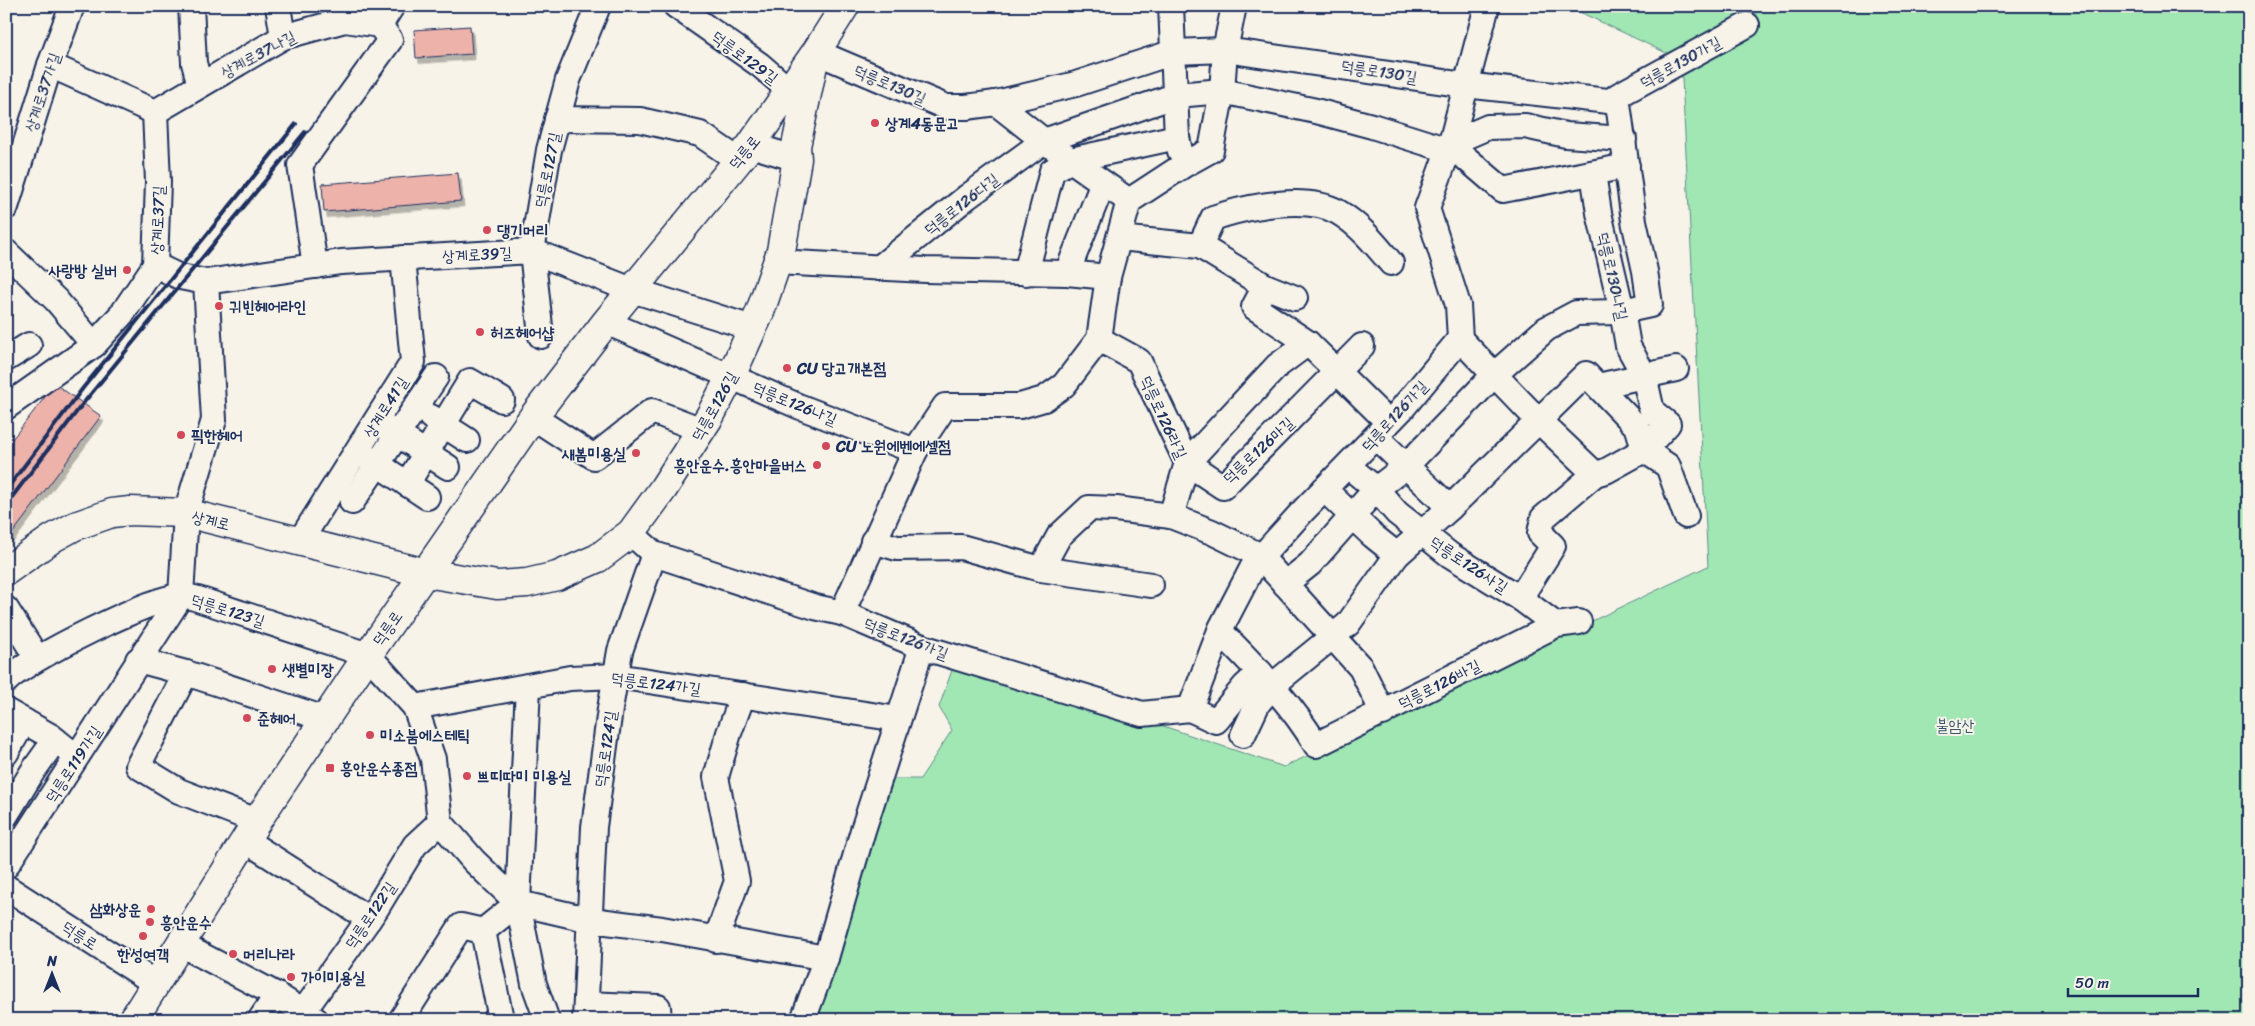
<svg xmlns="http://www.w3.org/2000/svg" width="2255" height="1026" font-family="Sriracha,'Poor Story',sans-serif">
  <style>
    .green { fill: #a1e7b4; stroke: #5e8b89 }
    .building { fill: #edb2aa; stroke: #1b2f5e; filter: url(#shadow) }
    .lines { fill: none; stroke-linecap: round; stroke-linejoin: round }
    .minor-casing { stroke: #1b2f5e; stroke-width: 28 }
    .major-casing { stroke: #1b2f5e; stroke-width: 31 }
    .minor { stroke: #f7f3e8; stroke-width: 24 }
    .major { stroke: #f7f3e8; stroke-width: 28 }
    .rail { stroke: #1b2f5e; stroke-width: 4 }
    .poi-dot { fill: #d1495b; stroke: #f7f3e8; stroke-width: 2 }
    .labels { text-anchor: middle; stroke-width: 4; stroke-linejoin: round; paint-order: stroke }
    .street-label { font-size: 16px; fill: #1b2f5e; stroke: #f7f3e8 }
    .poi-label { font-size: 16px; font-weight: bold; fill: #1b2f5e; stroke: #f7f3e8; text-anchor: start }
    .park-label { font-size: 16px; fill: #36546f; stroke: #f7f3e8 }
  </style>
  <defs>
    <filter id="shadow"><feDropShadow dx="3" dy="5.5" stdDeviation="0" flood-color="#0004"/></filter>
  </defs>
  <rect width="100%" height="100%" fill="#f7f3e8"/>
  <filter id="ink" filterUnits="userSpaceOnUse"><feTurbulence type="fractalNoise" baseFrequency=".02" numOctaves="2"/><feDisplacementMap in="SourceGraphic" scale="10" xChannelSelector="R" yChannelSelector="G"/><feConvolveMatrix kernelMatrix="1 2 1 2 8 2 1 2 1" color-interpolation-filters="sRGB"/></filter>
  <g filter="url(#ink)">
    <path class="green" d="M1567,6h682v1014h-1436l81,-241h26l32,-49 -13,-23 18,-51 327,111 424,-201 -27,-506z"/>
    <g class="building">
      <path d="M470,26l2,28 -56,4 -2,-28z"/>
      <path d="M458,173l3,28 -137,11 -2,-28z"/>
      <path d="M55,384l46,32 -95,126v-95z"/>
    </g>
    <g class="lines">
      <g class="minor-casing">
        <g id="minor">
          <path d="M191,6l3,57 6,22"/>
          <path d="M278,6l5,31"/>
          <path d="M676,6l84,59 29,25"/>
          <path d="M1171,6l6,131 3,14"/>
          <path d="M380,25l12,-19"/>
          <path d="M816,52l130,55h20l30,-4 80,-19 98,-32 51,-2 240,35 152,17"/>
          <path d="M996,103l48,38 85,60"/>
          <path d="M155,112l128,-75 62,-17 35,5"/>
          <path d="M557,119l83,1 60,14 38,26"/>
          <path d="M1451,143l37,-16 37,-1 41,9 58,4"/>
          <path d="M751,145l46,14"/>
          <path d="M1593,173l6,40 23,98 6,35 16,29 8,36 16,13 -24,26"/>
          <path d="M6,207l44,-142 22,-59"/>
          <path d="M1119,238l81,8 65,40 -11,21 54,36 80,79"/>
          <path d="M1200,246l13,-28c33,-11 93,-24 125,-6 22,13 37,32 53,51"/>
          <path d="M6,252l50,48 38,45"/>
          <path d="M776,262l149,8 142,3 41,4"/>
          <path d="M155,265l25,12 26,5 135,-20 191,-11 100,39 120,38"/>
          <path d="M315,266l-15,-101 90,-125 -10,-15"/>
          <path d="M879,268l88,-71 77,-56 133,-46 45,-4 94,20 56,15 89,28 42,36 124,-24"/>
          <path d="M1026,273l26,-102 19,-11 106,-23"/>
          <path d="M1067,273l36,-90"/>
          <path d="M1265,286l30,12"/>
          <path d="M606,322l192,84 117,45"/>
          <path d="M541,336l-9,-85 17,-101 19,-70 30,-74"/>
          <path d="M1099,339l40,22 48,102 -16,53"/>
          <path d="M1460,339l-2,-34 -31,-97 24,-65 36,-137"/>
          <path d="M1460,339l78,81 57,54"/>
          <path d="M1308,343l-31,23 -90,97 36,24 139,-141"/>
          <path d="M6,359l23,-14"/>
          <path d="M1598,386l78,-17"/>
          <path d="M6,407l88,-62 28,-31 33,-49 3,-83 -3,-70 -105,-47"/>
          <path d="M431,417l36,23"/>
          <path d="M533,417l61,40 58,-46 50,19"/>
          <path d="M384,426l64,41"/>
          <path d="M1376,437l74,71"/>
          <path d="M365,456l62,41"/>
          <path d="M1348,466l28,23 21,24 53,42 70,43 36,27"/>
          <path d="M407,484l63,-103 32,19"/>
          <path d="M1324,489l48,46 25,20"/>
          <path d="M352,502l84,-125"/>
          <path d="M631,533l23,21 161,53 27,6 80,34 220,67 48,-5 31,-81 38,-73 3,1 40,-44 99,-102 59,-71"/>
          <path d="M300,541l113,-179 -10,-104"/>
          <path d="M873,541l24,7 64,-1 80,22 110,16"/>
          <path d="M1041,569l18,-33 30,-28 27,1 55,7 41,16 47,23 102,113 22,45"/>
          <path d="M1285,584l25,-20 66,-75 30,-23 88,-91 52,-46 30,-16 42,-1 32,-7 -5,-34 -11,-50 -17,-125 130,-71"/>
          <path d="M1520,598l33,-52 -13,-13 3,-15 52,-44 11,-3 38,-21 24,16 18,50"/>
          <path d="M6,609l31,49"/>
          <path d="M842,613l73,-162 30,-45h75l24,-7 20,-14 35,-46 9,-62 21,-76 55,-36 27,-15 11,-59 3,-41 9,-44"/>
          <path d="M1220,631c35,36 70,70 96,114l240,-120 23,-3"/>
          <path d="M138,660l48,13 139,46"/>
          <path d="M186,673l-48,93 41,25 78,30"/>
          <path d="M6,681c19,-21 148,-85 176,-85 6,0 13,2 19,4l167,55 47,52 18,52 7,63 34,39 44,42 73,17 71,9 164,29"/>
          <path d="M528,686l-10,217 16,81 13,36"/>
          <path d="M415,707l155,-29 46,-2 282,43"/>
          <path d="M1190,709l26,12 29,-35 15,-14"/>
          <path d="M6,711l46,26 16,13"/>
          <path d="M1243,735l15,-32 15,-18 75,-61 49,-69 53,-47 136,-134 52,54 6,22"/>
          <path d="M6,753l18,-32"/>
          <path d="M6,815l27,-44 22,-31"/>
          <path d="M245,840l124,79"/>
          <path d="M6,866l175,-270 5,-83 28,-93 -8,-138"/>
          <path d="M6,887l149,96"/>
          <path d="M483,931l17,83 -5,6"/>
          <path d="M716,940l21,-59 -21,-104 13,-44 14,-38"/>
          <path d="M182,945l95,50 39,25"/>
          <path d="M586,1004l72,3 1,13"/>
          <path d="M303,1012l73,-103 39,-64 25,-23"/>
          <path d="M260,1020l17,-25"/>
          <path d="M401,1020l60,-94 22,5 35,-28"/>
          <path d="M585,1020l9,-193 16,-118 10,-58 34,-97"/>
          <path d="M803,1020l23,-62 37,-128 59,-183"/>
        </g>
      </g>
      <g class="major-casing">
        <g id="major">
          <path d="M6,571l47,-33 22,-12 37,-13 18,-2 56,2 240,60 71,12 30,-2 30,-7 41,-18 33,-25 32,-44 47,-73 21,-40 29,-64 21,-61 16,-92 -1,-13 17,-81"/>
          <path d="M133,1020l124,-199 111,-166 165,-238 73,-95 145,-177 65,-93 29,-46"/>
        </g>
      </g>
      <use href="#minor" class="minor"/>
      <use href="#major" class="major"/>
      <g class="rail">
        <path d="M6,490l77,-102 213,-264"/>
        <path d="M6,505l75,-99 224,-274"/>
      </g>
    </g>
  </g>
  <g class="poi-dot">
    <circle cx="875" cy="123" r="5"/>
    <circle cx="487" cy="230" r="5"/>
    <circle cx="127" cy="270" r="5"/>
    <circle cx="219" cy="306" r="5"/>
    <circle cx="480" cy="332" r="5"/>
    <circle cx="787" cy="368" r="5"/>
    <circle cx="181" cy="435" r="5"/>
    <circle cx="826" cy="446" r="5"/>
    <circle cx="636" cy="453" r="5"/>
    <circle cx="817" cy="465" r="5"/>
    <circle cx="272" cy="669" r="5"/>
    <circle cx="247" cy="718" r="5"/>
    <circle cx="370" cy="735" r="5"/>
    <rect x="325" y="763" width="10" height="10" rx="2.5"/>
    <circle cx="467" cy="776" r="5"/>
    <circle cx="151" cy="909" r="5"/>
    <circle cx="150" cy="922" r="5"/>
    <circle cx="143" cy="936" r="5"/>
    <circle cx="233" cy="954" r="5"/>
    <circle cx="291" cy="977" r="5"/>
  </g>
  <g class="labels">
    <g class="street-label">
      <text transform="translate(258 54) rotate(-28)" y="6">상계로37나길</text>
      <text transform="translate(745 57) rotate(36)" y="6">덕릉로129길</text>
      <text transform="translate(1680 62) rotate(-29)" y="6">덕릉로130가길</text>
      <text transform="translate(1379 71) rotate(9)" y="6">덕릉로130길</text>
      <text transform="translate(890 84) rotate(23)" y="6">덕릉로130길</text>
      <text transform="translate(42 92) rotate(-72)" y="6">상계로37가길</text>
      <text transform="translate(744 152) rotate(-51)" y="6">덕릉로</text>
      <text transform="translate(547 170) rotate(-79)" y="6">덕릉로127길</text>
      <text transform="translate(961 204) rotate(-38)" y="6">덕릉로126다길</text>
      <text transform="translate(157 220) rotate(-88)" y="6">상계로37길</text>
      <text transform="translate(477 254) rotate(-3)" y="6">상계로39길</text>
      <text transform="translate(1613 276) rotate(77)" y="6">덕릉로130나길</text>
      <text transform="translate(795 403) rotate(22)" y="6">덕릉로126나길</text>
      <text transform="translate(714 406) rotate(-61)" y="6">덕릉로126길</text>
      <text transform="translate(385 407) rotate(-58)" y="6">상계로41길</text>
      <text transform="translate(1394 416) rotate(-48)" y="6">덕릉로126가길</text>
      <text transform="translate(1164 417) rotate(65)" y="6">덕릉로126라길</text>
      <text transform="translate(1258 450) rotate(-43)" y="6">덕릉로126마길</text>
      <text transform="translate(211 520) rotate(13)" y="6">상계로</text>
      <text transform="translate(1469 564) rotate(33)" y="6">덕릉로126사길</text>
      <text transform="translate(228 610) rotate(17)" y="6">덕릉로123길</text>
      <text transform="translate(387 628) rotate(-55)" y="6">덕릉로</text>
      <text transform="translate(906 638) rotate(21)" y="6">덕릉로126가길</text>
      <text transform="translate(656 683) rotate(7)" y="6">덕릉로124가길</text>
      <text transform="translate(1439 684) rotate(-27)" y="6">덕릉로126바길</text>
      <text transform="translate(605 749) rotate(-82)" y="6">덕릉로124길</text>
      <text transform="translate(73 764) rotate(-57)" y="6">덕릉로119가길</text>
      <text transform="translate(370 915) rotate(-56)" y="6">덕릉로122길</text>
      <text transform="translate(80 935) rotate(33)" y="6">덕릉로</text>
    </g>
    <g class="poi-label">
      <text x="885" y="129">상계4동문고</text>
      <text x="497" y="236">댕기머리</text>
      <text x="117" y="276" text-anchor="end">사랑방 실버</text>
      <text x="229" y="312">귀빈헤어라인</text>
      <text x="490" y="338">허즈헤어샵</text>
      <text x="797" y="374">CU 당고개본점</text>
      <text x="191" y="441">픽한헤어</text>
      <text x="836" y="452">CU 노원에벤에셀점</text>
      <text x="626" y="459" text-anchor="end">새봄미용실</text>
      <text x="807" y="471" text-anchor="end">흥안운수.흥안마을버스</text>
      <text x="282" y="675">샛별미장</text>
      <text x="257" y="724">준헤어</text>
      <text x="380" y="741">미소붐에스테틱</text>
      <text x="340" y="774">흥안운수종점</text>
      <text x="477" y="782">쁘띠따미 미용실</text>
      <text x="141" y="915" text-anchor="end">삼화상운</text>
      <text x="160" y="928">흥안운수</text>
      <text x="143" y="960" text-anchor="middle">한성여객</text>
      <text x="243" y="960">머리나라</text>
      <text x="301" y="983">가이미용실</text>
    </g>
    <g class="park-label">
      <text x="1955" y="731">불암산</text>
    </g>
  </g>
  <rect width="2255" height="1026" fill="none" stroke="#f7f3e8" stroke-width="25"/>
  <rect x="12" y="12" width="2230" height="1001" fill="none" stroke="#1b2f5e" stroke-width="2" filter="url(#ink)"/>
  <g transform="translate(52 974)" stroke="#f7f3e8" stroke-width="4" paint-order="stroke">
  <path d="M0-4L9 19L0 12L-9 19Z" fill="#1b2f5e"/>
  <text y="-8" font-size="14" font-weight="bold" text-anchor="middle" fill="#1b2f5e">N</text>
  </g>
  <path d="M2068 988v8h130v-8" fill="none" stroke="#1b2f5e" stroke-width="2.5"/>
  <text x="2075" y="988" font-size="15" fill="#1b2f5e" stroke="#f7f3e8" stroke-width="4" paint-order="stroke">50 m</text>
</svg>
